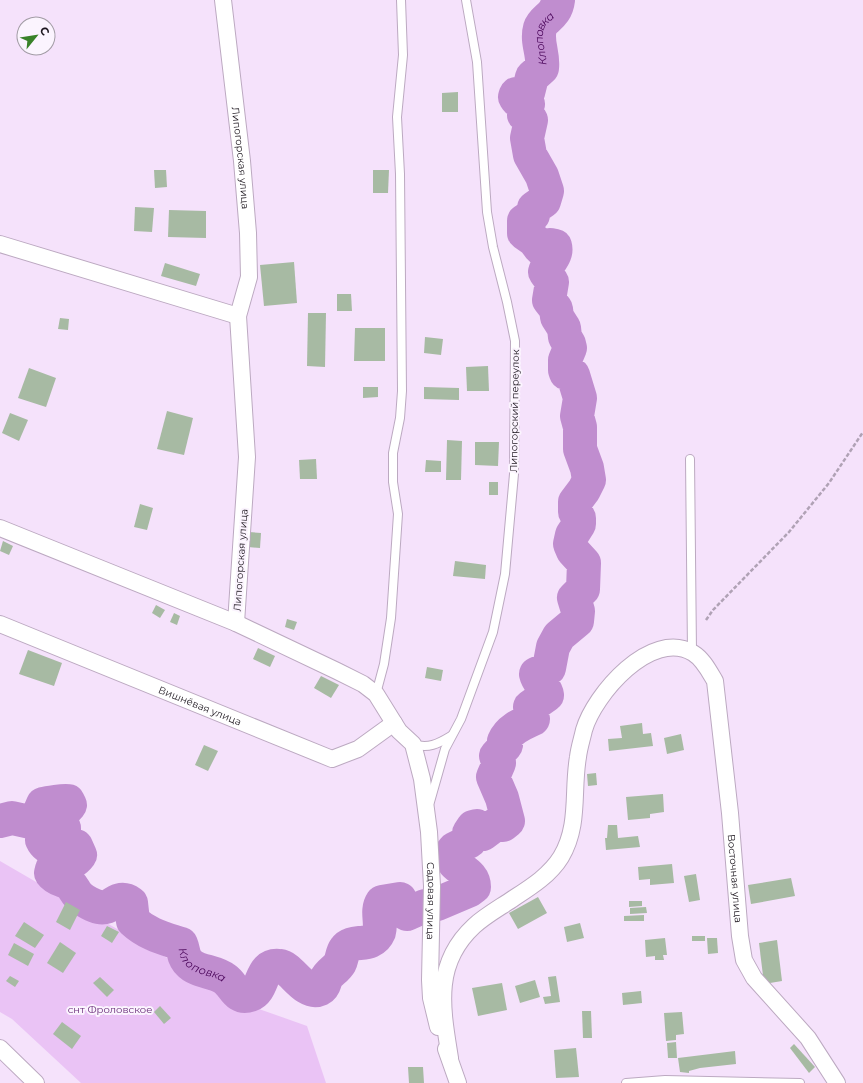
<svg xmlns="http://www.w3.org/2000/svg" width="863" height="1083" font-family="Montserrat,sans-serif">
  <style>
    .green { fill: #eac3f5 }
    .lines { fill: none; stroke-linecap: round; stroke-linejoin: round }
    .river { stroke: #c08dcf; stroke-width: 34 }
    .building { fill: #a7baa3 }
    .lane-casing { stroke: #bca9c1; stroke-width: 10 }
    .street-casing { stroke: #bca9c1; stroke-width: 18 }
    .path { stroke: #b0a2b5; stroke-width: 2.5; stroke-dasharray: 4 2; stroke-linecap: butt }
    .lane { stroke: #fff; stroke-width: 8 }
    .street { stroke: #fff; stroke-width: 16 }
    .labels { text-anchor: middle; stroke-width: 4; stroke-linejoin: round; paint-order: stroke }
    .street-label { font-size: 10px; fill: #1d171f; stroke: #fbf4fe }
    .park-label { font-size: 10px; fill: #662876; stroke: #fbf4fe }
    .water-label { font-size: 11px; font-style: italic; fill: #470257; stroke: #fbf4fe }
  </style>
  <rect width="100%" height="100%" fill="#f5e2fb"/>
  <path class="green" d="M0,861l248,144 59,21 19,57h-245l-69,-64 -12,-7z"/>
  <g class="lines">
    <g class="river">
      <path id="s1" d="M0,821l12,-3 18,4 7,-4 6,-14c4,-1 22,-4 25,-3l2,4 -10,11 -1,7 5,5v4c-7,5 -13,1 -20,3l-2,5c6,13 22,8 34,6l4,9c-8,11 -17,9 -28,14l-1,4c5,7 13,7 19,11 4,4 6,10 10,13 4,4 14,9 19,10 14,3 18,-14 32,-4l2,18c14,13 30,17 48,23 3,7 2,14 8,19 8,9 26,8 36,16 9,6 11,21 25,16 15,-5 9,-32 30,-29 11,1 25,30 40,23 5,-3 4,-6 6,-10 3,-7 10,-9 14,-16 2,-4 2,-10 5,-14 7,-11 27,0 34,-17 3,-10 -3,-21 3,-30l18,-3 7,15 18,-8"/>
      <path id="s2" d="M437,904l33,-14 4,-3c0,-17 -22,-17 -24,-33l4,-5 16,-8 -1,-8 4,-6 4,-1 6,8 12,-9h8l5,-4 -6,-23 -9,-21 6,-14 -3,-7 10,-11 -2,-4c5,-12 18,-17 29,-22l-3,-12 17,-12c-1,-8 -9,-12 -11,-21l13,-6 4,-21 6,-11 18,-15 1,-10 -4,-13 9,-9 1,-26 -11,-12 -3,-7 2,-9 7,-11v-6l-4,-6v-10l9,-12 5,-10 -2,-12 -7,-19v-22l-3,-11 3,-18 -7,-23 -7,-2 -1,-3v-10l5,-12 -1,-4 -4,-7 -1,-9 -7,-11 -1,-8 -7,-9 3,-18 -7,-10c2,-9 13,-16 10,-26l-5,-1 -10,3 -6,-8 -10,-7v-12l9,-6 1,-7 10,-7 3,-10 -5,-15 -12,-21 -3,-17 4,-18 -7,-5 4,-11 -1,-2 -10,-2 -2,-3 1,-3 12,-1 4,-16 10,-9c2,-14 -6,-26 -2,-40 3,-10 16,-11 18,-28"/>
    </g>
  </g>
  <g class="building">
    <path d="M458,92v20h-16v-19z"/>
    <path d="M154,170h12l1,17 -12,1z"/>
    <path d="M373,170h16l-1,23h-15z"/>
    <path d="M135,207l19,1 -2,24 -18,-1z"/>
    <path d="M169,210l37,1v27l-38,-1z"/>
    <path d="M294,262l3,41 -33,3 -4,-41z"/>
    <path d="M165,263l35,11 -4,12 -35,-10z"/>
    <path d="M337,294h14l1,17h-15z"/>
    <path d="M308,313h18l-1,54 -18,-1z"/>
    <path d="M60,318l9,1 -1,11 -10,-1z"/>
    <path d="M355,328h30v33h-31z"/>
    <path d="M425,337l18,2 -2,16 -17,-2z"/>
    <path d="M488,366l1,25h-22l-1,-24z"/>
    <path d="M29,368l27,10 -10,29 -28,-9z"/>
    <path d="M363,387h15v10l-15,1z"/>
    <path d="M424,387l35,1v12l-35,-1z"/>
    <path d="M167,411l26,7 -9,37 -27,-6z"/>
    <path d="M10,413l18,7 -9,21 -17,-8z"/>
    <path d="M447,440l15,1 -1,39h-15z"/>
    <path d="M475,442h24l-1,24 -23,-1z"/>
    <path d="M316,459l1,20h-17l-1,-19z"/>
    <path d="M426,460l15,1v11h-16z"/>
    <rect x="489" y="482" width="9" height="13"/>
    <path d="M140,504l13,4 -6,22 -13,-3z"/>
    <path d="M249,532l12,1 -1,15 -12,-1z"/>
    <path d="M3,541l10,5 -4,9 -9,-4z"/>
    <path d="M455,561l31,4 -1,14 -32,-3z"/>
    <path d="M156,605l9,5 -5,8 -8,-5z"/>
    <path d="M174,613l6,3 -3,9 -7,-3z"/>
    <path d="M287,619l10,3 -3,8 -9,-3z"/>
    <path d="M258,648l17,8 -5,11 -17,-8z"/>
    <path d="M28,650l34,13 -8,23 -35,-12z"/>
    <path d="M427,667l16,3 -2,11 -16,-3z"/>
    <path d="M321,676l18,9 -8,13 -17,-10z"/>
    <path d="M642,723l1,11 8,-1 2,13 -44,5 -1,-12 14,-1 -2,-12z"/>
    <path d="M681,734l3,16 -17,4 -3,-16z"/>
    <path d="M204,745l14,6 -10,20 -13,-6z"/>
    <path d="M596,773l1,12 -9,1 -1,-12z"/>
    <path d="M663,794l1,18 -14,2v4l-22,2 -2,-23z"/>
    <path d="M608,825h9l1,13 20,-2 2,11 -34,3 -1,-12h2z"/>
    <path d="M672,864l2,19 -24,2v-6l-11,1 -1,-13z"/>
    <path d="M696,874l4,26 -11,2 -5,-26z"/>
    <path d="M791,878l4,18 -44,8 -3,-19z"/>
    <path d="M538,897l9,16 -29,16 -9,-16z"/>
    <path d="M629,901h13v5l-13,1z"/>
    <path d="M66,902l14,8 -10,20 -14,-8z"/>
    <path d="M646,907l1,6 -17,1v-6z"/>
    <path d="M644,915v6h-20v-5z"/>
    <path d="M24,922l20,13 -9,13 -20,-12z"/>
    <path d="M580,923l4,15 -17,4 -3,-15z"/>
    <path d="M107,926l12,6 -7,11 -11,-7z"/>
    <rect x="692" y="936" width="13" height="5"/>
    <path d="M665,938l2,17h-4l1,5h-9v-4l-9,1 -1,-17z"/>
    <path d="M707,938h10l1,15 -10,1z"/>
    <path d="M777,940l5,41 -18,3 -5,-41z"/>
    <path d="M60,942l16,11 -13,20 -16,-10z"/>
    <path d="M14,943l20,11 -6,12 -20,-11z"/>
    <path d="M10,976l9,5 -4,6 -9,-6z"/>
    <path d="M556,976l4,26 -15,2 -2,-7 8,-1 -3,-19z"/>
    <path d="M100,977l14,13 -7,7 -14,-14z"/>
    <path d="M535,980l5,17 -20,6 -5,-17z"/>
    <path d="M502,983l5,27 -29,6 -6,-28z"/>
    <path d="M641,991l1,12 -19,2 -1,-12z"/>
    <path d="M160,1006l11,12 -7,6 -10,-12z"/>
    <path d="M582,1011h9l1,27h-9z"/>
    <path d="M682,1012l2,22 -8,1v5l-10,1 -2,-28z"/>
    <path d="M62,1022l19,14 -9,13 -19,-15z"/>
    <path d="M676,1042l1,16h-9l-1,-15z"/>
    <path d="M794,1044l21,23 -6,6 -19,-25z"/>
    <path d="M576,1048l3,29 -23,1 -2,-28z"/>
    <path d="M735,1051l1,13 -36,4 -11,3v2l-9,-1 -2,-14z"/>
    <path d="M408,1067h15l1,16h-15z"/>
  </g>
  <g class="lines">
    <g class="lane-casing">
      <g id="lane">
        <path d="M690,459l2,193"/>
        <path d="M376,694l8,-30 7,-46 7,-104 -5,-32v-29l7,-35 2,-27 -2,-217 -3,-57 6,-62 -2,-55"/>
        <path d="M413,744c15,5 25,0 38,-8"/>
        <path d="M430,802l15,-53 16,-30 32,-87 12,-58 9,-100 1,-133 -8,-39 -14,-55 -6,-35 -10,-150 -11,-62"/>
        <path d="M626,1083l39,-3 135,3"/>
      </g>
    </g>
    <g class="street-casing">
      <g id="street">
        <path id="s3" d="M223,0l19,161 6,72 1,44 -11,39 9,141 -11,166"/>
        <path d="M0,244l238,72"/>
        <path id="s4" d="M0,528l236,95 101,48 26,13 13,10 23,37 14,13 9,35 7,53 3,54 -2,94 1,18 7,29"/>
        <path id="s5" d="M0,624l332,135 26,-10 36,-26"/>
        <path d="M0,1048l36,35"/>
        <path d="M446,1049l12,34"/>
        <path id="s6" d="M450,1058c-8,-50 -17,-94 24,-132 12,-11 27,-19 40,-28 17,-11 36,-23 47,-41 19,-32 11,-66 17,-100 1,-9 4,-18 6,-27 10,-35 67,-102 109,-77 10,6 16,18 22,28l15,132 10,123 4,24 10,18 54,60 29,45"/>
      </g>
    </g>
    <path class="path" d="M706,620l7,-10 76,-78 40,-49 34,-51"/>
    <use href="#lane" class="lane"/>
    <use href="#street" class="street"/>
  </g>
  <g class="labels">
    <g class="street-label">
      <text dy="4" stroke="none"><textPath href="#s3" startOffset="159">Липогорская улица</textPath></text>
      <text transform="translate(514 411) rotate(-89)" y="4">Липогорский переулок</text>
      <text transform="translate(240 560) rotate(-86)" y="4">Липогорская улица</text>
      <text dy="4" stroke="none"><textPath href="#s5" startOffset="216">Вишнёвая улица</textPath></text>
      <text dy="4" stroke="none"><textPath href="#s6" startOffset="766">Восточная улица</textPath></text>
      <text dy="4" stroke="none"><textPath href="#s4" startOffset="633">Садовая улица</textPath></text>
    </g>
    <g class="park-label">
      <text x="110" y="1013">снт Фроловское</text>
    </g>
    <g class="water-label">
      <text dy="4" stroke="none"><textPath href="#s2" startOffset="1112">Клоповка</textPath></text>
      <text dy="4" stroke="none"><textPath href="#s1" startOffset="425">Клоповка</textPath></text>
    </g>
  </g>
  <g transform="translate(36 36) rotate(60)"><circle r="19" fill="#fbf4fe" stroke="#a29ca5"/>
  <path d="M0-3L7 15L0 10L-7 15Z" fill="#398229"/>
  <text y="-6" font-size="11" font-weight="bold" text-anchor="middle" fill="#1d171f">С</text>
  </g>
</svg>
